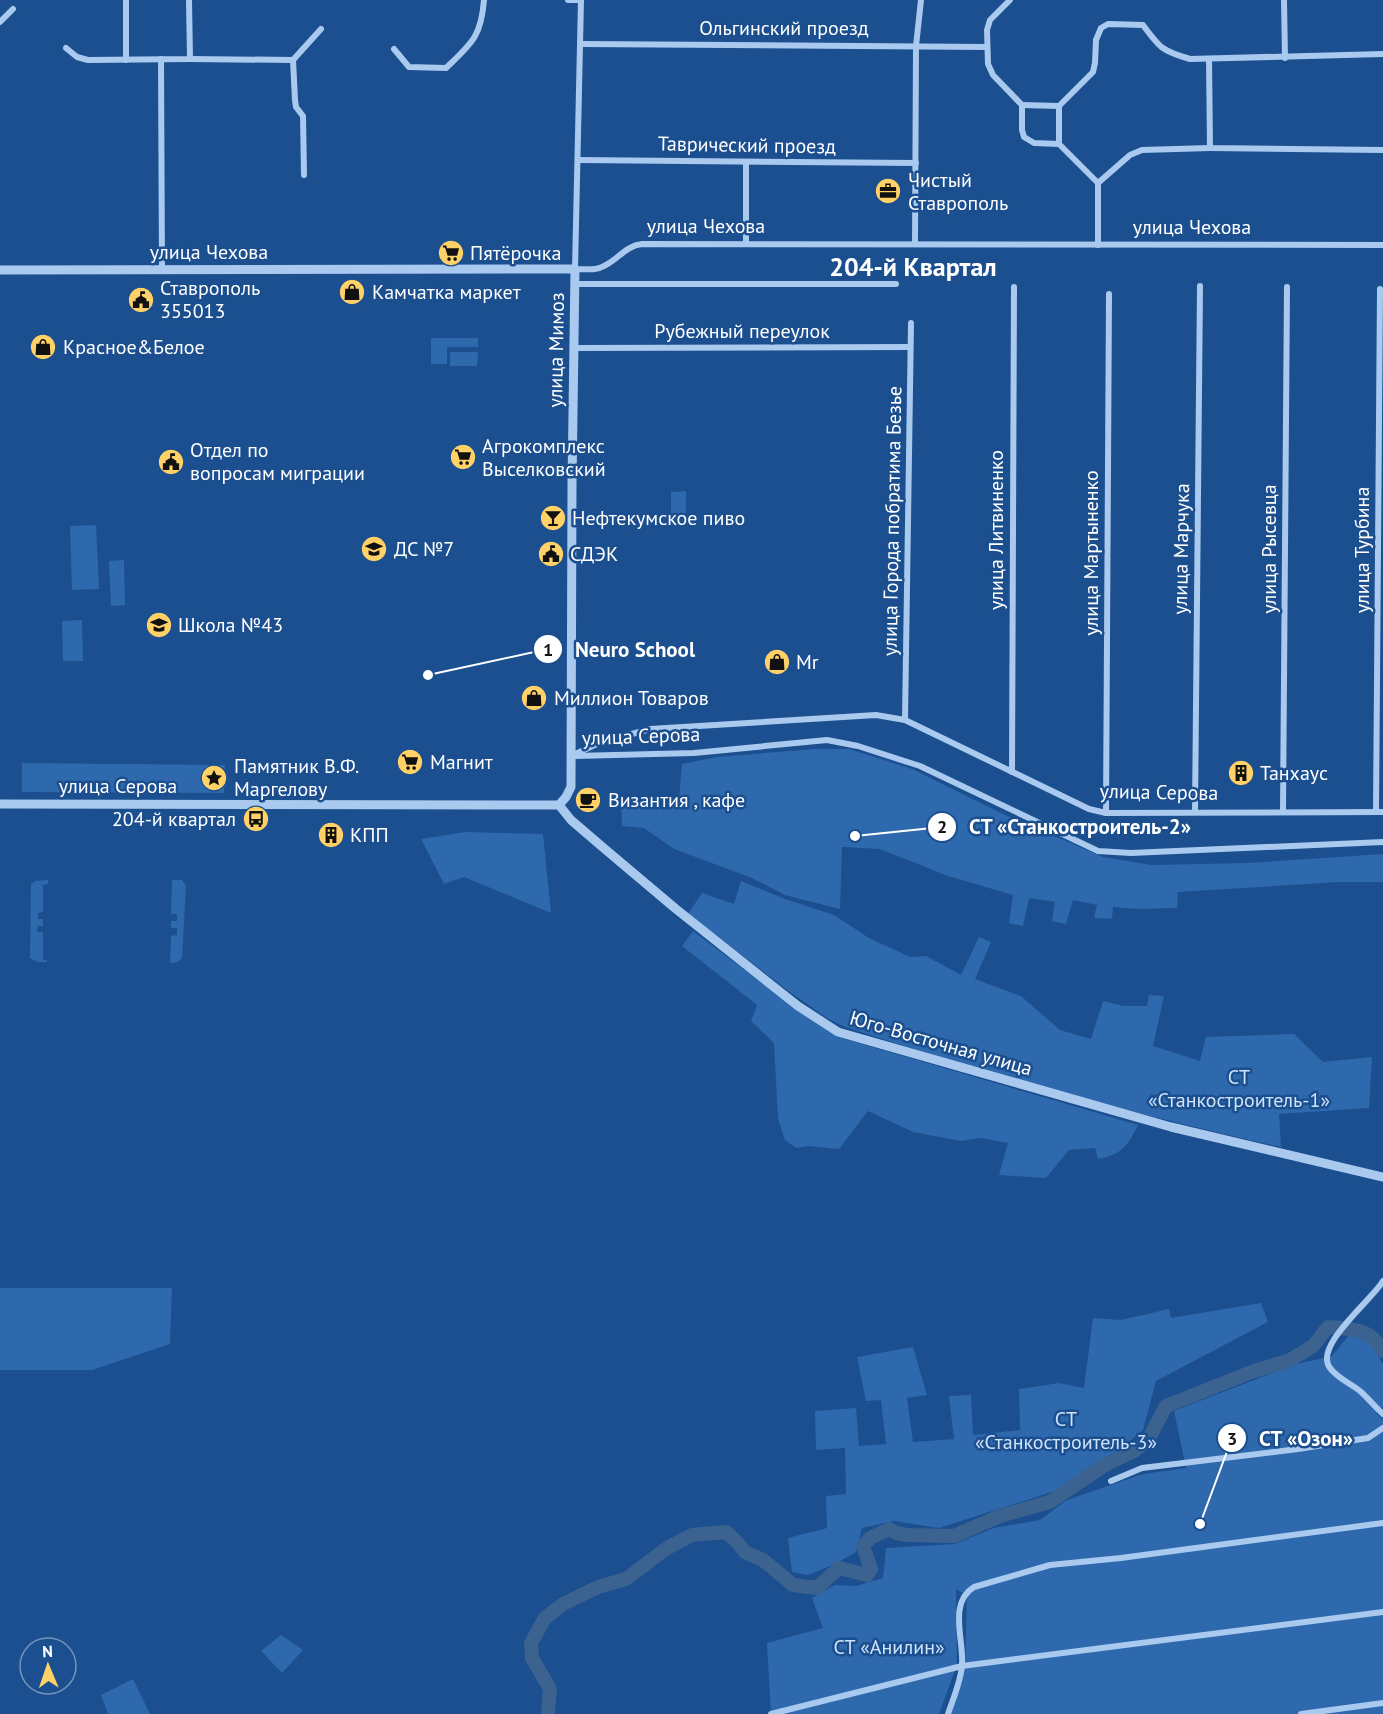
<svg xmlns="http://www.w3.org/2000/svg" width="1383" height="1714" font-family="'PT Sans',sans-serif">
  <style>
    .green { fill: #2e69ad }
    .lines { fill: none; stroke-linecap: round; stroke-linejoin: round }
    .river { stroke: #3c6290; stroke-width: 14 }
    .minor { stroke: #a9c9ee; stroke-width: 6 }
    .tertiary { stroke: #a9c9ee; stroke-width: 9 }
    .labels { text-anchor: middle; stroke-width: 5; stroke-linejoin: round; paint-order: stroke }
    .street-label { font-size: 20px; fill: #fff; stroke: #1b4f8f }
    .poi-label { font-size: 20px; fill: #fff; stroke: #1b4f8f; text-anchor: start }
    .park-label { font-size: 20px; fill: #cfe3fa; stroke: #1b4f8f }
    .district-label { font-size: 26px; font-weight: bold; fill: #fff; stroke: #1b4f8f }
    .leader { fill: none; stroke: #fff; stroke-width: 2 }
    .callout-dot { fill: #fff; stroke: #1b4f8f; stroke-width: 2 }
    .mark-label { font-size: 18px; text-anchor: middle; font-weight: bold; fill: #111 }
    .callout-label { font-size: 21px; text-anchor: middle; font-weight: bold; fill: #fff; stroke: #1b4f8f; stroke-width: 5; stroke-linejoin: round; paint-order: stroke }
  </style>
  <rect width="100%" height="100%" fill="#1b4f8f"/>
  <g class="green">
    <path d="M431,338h47v9h-31v17h-16z"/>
    <path d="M450,352h28l-1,14h-27z"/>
    <path d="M686,491v25h-15v-24z"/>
    <path d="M96,525l3,64 -27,1 -2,-64z"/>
    <path d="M124,560l1,45 -14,1 -2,-45z"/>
    <path d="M82,620l1,41h-20l-1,-40z"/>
    <path d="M816,749h33l63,20 91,45 100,43 48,8 97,-2 135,-9v28h-44l-161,10 -1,16 -38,1 -26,-2 -1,12 -18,-1 3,-13 -24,-5 -7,24 -14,-3 3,-19 -26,-4 -6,28 -14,-3 4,-28 -65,-19 -68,-27 -38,-2 -2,62 -55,-14 -33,-17 -78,-29 -30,-21 -22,-2 -1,-27 58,1 3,-36 35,-7z"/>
    <path d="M22,763l203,2 -1,28 -202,-1z"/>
    <path d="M465,832l78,2 8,79 -87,-36 -20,7 -23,-45z"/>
    <path d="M48,880v4l-5,1v27l-5,1v6h5v7h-5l-1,6h6v28h4v2h-10l-7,-4v-3l1,-71 4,-3z"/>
    <path d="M172,880h10l4,6 -4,72 -4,4 -8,1 1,-27 6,-1v-7h-6v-7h6v-7h-6z"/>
    <path d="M741,881l44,18 49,16 35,23 41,19 16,-1 35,19 18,-38 12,5 -16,37 46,17 39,34 31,9 12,-38 20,5h24l2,-11 15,1 -11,50 47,15 6,-24 88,-3 29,28 49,-5 -3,51 -90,6 2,33c-148,-33 -295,-73 -438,-121l-16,-8 -37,-26 -102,-78 14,-21 32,11z"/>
    <path d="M693,931l121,91 24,15 300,88c-10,20 -16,30 -40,34l-3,-11 -26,2 -23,28 -47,-3 9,-32 -27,-5 -20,3 -48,-9 -45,-21 -29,38 -31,-3 -12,2 -11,-8 -7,-21 -4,-76 -23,-22 6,-16 -75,-59z"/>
    <path d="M0,1288h172l-2,56 -78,26h-92z"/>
    <path d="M1261,1303l7,19 -112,59 -13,49 -20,17 -62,42 -122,39 -45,-7 -32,7 -6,24 -21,12 -27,11 -16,-3 -4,-34 39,-10 -1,-32 20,-2 -1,-46 -29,2 -1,-39 41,-3 3,38 27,-2 -5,-44 -15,1 -9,-44 56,-10 14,48 -20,3 6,44 41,-3 -5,-43 22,-1 2,40 47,-5 -1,-41 40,-6 25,5 9,-70 28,2 48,-11 2,9z"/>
    <path d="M1349,1335l20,6 14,23v43l-7,6 7,6v295h-435l17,-49 2,-69 -11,-7 1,76 -18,49h-168l-4,-71 56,-15 -11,-30 23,-13 21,1 27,-8 3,-30 69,-4 39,-16 46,-8 27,-20 76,-26 43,-6 -12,-57 119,-46 39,-9z"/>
    <path d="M281,1635l22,15 -21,23 -21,-22z"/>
    <path d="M133,1679l17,35h-42l-7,-19z"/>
  </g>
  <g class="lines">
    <path class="river" d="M548,1714l2,-25 -18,-31 -1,-15 14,-25 18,-14 35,-17 28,-8 41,-31 25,-13 34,-3 11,10 8,10 18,8 30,25 24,3 22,-20 28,7 4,-6 -8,-23 7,-8 19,-9 7,4 11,2 47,1 46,-20 50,-14 55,-37 29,-14 14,-11 18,-34 88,-35 36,-11 23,-14 15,-19c23,2 43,1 55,24"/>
    <g class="minor">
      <path d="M568,0h13"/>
      <path d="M581,0l-6,269c10,0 21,2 29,-3 15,-7 21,-20 38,-22l741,1"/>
      <path d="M1010,0l-20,20 -3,10 1,34 5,11 29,30v25l2,7 10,6 25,1 39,39v62"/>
      <path d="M1284,0l1,58"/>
      <path d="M0,22l13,-13"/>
      <path d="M581,44l406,3"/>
      <path d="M66,48l11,9 11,3 102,-1 -1,-59"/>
      <path d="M394,49l15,18 37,1c26,-25 35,-31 38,-68"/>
      <path d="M161,59l1,212"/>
      <path d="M190,59l103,1 28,-31"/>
      <path d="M1209,59l1,89 173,2"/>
      <path d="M126,60v-60"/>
      <path d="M293,60l2,40 1,7 7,9 1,59"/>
      <path d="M1022,105l37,1"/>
      <path d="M1059,144v-38l34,-34 2,-9 1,-23 5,-12 7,-4 35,1c17,23 19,26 47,34l193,-5"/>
      <path d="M578,160l338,3"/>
      <path d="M746,162v82"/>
      <path d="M1098,183l32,-28 12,-5 68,-2"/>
      <path d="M915,244l1,-198 5,-46"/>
      <path d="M576,284h320"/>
      <path d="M574,348l336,-1"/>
      <path d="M905,720l6,-397"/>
      <path d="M571,756l28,-13 51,-14 226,-14 29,5 184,89 17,4 277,-1"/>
      <path d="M575,756l119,-3 133,-13 31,6 62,20 178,85 33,2 252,-11"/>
      <path d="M1012,772l2,-485"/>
      <path d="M1195,811l5,-525"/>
      <path d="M1283,811l4,-524"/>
      <path d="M1376,812l4,-523"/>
      <path d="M1106,813l3,-519"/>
      <path d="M1383,1281c-11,19 -70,65 -53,87 7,10 20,15 30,23 8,7 15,16 23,23"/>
      <path d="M1111,1481l31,-13 156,-19 70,-11 15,-10"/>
      <path d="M771,1714l191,-48 421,-54"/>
      <path d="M948,1714c5,-15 13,-33 14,-49 2,-26 -14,-62 12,-78l76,-22 71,-7 262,-35"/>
      <path d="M1301,1714l82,-11"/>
    </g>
    <g class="tertiary">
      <path d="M0,270l575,-1 -3,216 -1,302 -5,10 -7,8"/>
      <path d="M0,804l559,1"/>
      <path d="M559,805l12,15 35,30 70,59 122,97 40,26 333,95 212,50"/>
    </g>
  </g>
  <defs>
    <g id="office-disc" transform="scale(1.35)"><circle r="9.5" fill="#ffd166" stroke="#1b4f8f"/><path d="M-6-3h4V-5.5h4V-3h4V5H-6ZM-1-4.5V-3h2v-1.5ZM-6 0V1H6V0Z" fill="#111"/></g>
    <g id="supermarket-disc" transform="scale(1.35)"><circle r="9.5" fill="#ffd166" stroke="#1b4f8f"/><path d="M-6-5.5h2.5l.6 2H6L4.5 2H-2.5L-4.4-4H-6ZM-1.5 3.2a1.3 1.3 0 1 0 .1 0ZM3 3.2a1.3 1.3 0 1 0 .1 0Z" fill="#111"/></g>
    <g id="shop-disc" transform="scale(1.35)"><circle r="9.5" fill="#ffd166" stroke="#1b4f8f"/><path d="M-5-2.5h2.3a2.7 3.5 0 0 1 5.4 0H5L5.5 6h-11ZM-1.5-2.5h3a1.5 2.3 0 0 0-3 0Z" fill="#111"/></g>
    <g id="civic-disc" transform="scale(1.35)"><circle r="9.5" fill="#ffd166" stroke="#1b4f8f"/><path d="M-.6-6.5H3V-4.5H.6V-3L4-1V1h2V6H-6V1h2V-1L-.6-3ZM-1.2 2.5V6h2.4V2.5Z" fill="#111"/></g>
    <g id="bar-disc" transform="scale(1.35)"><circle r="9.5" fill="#ffd166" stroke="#1b4f8f"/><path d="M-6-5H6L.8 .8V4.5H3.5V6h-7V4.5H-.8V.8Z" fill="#111"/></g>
    <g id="school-disc" transform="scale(1.35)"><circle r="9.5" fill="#ffd166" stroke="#1b4f8f"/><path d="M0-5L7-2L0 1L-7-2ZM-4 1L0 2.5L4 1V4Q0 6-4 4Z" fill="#111"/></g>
    <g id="building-disc" transform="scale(1.35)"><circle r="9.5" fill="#ffd166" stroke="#1b4f8f"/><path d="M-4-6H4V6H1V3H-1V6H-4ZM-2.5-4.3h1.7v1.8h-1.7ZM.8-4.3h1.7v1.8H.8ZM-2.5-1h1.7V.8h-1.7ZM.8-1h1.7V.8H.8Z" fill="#111"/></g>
    <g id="sight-disc" transform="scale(1.35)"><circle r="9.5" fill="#ffd166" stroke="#1b4f8f"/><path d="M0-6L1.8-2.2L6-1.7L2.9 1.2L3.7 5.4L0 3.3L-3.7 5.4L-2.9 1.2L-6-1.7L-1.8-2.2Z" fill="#111"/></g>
    <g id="cafe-disc" transform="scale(1.35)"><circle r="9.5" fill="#ffd166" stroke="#1b4f8f"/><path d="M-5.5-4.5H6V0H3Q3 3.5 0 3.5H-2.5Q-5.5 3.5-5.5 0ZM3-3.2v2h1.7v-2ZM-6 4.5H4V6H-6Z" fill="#111"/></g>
    <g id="bus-disc" transform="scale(1.35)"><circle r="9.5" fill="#ffd166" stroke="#1b4f8f"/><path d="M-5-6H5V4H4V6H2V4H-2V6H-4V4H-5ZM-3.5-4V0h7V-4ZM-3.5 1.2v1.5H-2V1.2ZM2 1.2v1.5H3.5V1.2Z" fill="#111"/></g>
  </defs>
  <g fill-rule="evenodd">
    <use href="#office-disc" x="888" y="191"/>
    <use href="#supermarket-disc" x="451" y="253"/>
    <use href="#shop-disc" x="352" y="292"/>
    <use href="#civic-disc" x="141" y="300"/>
    <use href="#shop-disc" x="43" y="347"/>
    <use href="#supermarket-disc" x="463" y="457"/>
    <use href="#civic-disc" x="171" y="462"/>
    <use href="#bar-disc" x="553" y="518"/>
    <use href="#school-disc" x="374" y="549"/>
    <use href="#civic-disc" x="551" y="554"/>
    <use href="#school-disc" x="159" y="625"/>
    <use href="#shop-disc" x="777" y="662"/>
    <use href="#shop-disc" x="534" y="698"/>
    <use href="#supermarket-disc" x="410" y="762"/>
    <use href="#building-disc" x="1241" y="773"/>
    <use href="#sight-disc" x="214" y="778"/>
    <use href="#cafe-disc" x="588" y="800"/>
    <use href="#bus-disc" x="256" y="819"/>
    <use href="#building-disc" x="331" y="835"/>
  </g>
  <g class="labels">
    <g class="street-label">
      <text x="784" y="35">Ольгинский проезд</text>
      <text transform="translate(747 145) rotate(1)" y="7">Таврический проезд</text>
      <text x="706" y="233">улица Чехова</text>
      <text x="1192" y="234">улица Чехова</text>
      <text x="209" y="259">улица Чехова</text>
      <text x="742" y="338">Рубежный переулок</text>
      <text transform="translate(556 350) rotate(-89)" y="7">улица Мимоз</text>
      <text transform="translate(892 521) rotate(-89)" y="7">улица Города побратима Безье</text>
      <text transform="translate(996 530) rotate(-90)" y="7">улица Литвиненко</text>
      <text transform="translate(1181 549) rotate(-89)" y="7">улица Марчука</text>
      <text transform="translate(1269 549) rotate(-90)" y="7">улица Рысевца</text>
      <text transform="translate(1362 550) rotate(-90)" y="7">улица Турбина</text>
      <text transform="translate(1091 553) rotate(-90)" y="7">улица Мартыненко</text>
      <text transform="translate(641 736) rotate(-2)" y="7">улица Серова</text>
      <text x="118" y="793">улица Серова</text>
      <text transform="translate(1159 792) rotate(1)" y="7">улица Серова</text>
      <text transform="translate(941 1043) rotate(16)" y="7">Юго-Восточная улица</text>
    </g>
    <g class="poi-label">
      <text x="908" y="187">Чистый<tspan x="908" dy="23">Ставрополь</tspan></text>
      <text x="470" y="260">Пятёрочка</text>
      <text x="160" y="295">Ставрополь<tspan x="160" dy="23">355013</tspan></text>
      <text x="372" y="299">Камчатка маркет</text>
      <text x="63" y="354">Красное&amp;Белое</text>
      <text x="482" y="453">Агрокомплекс<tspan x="482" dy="23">Выселковский</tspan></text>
      <text x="190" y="457">Отдел по<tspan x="190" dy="23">вопросам миграции</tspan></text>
      <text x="572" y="525">Нефтекумское пиво</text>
      <text x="394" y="556">ДС №7</text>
      <text x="570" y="561">СДЭК</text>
      <text x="178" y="632">Школа №43</text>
      <text x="796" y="669">Mr</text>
      <text x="554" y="705">Миллион Товаров</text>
      <text x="430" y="769">Магнит</text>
      <text x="234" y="773">Памятник В.Ф.<tspan x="234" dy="23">Маргелову</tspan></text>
      <text x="1260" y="780">Танхаус</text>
      <text x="608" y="807">Византия , кафе</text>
      <text x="236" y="826" text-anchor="end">204-й квартал</text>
      <text x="350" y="842">КПП</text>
    </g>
    <g class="park-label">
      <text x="1239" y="1084">СТ<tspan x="1239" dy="23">«Станкостроитель-1»</tspan></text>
      <text x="1066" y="1426">СТ<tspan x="1066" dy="23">«Станкостроитель-3»</tspan></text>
      <text x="889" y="1654">СТ «Анилин»</text>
    </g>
    <g class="district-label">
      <text x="913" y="276">204-й Квартал</text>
    </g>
  </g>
  <path class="leader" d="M428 675L548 649M855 836L942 827M1200 1524L1232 1438"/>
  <g class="callout-dot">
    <circle cx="428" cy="675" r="6"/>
    <circle cx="855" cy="836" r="6"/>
    <circle cx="1200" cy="1524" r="6"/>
    <circle cx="548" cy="649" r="15"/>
    <circle cx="942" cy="827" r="15"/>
    <circle cx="1232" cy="1438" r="15"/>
  </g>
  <g class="mark-label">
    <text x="548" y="656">1</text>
    <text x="942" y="833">2</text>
    <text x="1232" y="1445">3</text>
  </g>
  <g class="callout-label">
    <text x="635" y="657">Neuro School</text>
    <text x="1080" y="834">СТ «Станкостроитель-2»</text>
    <text x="1306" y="1446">СТ «Озон»</text>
  </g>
  <g transform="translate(48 1666) rotate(358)"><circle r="28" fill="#1b4f8f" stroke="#7695bc" stroke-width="1.5"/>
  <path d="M0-4.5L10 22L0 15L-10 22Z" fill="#ffd166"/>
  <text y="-9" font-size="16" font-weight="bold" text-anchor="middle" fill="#ffffff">N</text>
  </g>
</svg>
